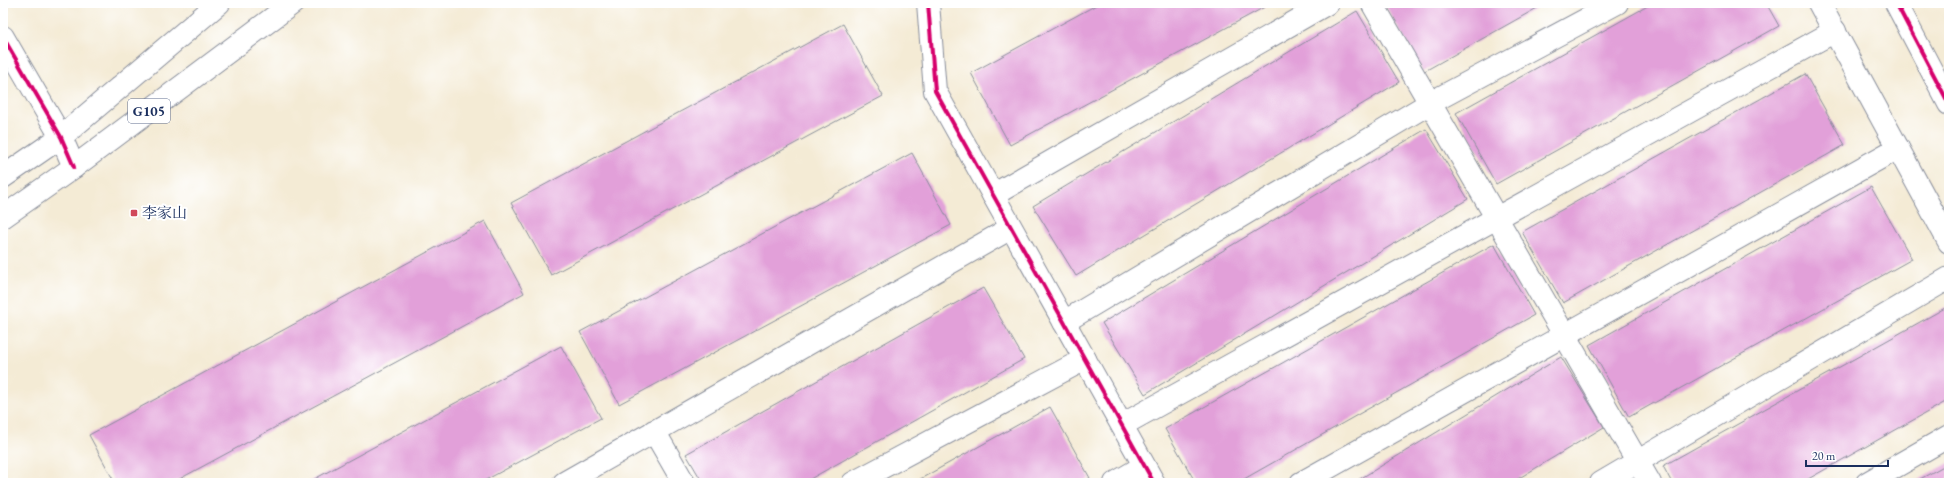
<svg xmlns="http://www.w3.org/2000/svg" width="1952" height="486" font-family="'EB Garamond','Noto Serif SC',serif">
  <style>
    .building { fill: #e2a0d9 }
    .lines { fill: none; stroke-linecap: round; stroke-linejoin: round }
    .minor-casing { stroke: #888d9a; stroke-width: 24 }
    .highway-casing { stroke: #888d9a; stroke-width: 24 }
    .minor { stroke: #fff; stroke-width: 22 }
    .highway { stroke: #fff; stroke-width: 22 }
    .cycleway-casing { stroke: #fff; stroke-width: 6 }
    .cycleway { stroke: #d6006c; stroke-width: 4 }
    .poi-dot { fill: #d1495b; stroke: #fff; stroke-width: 1.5 }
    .labels { text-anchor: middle; stroke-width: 4; stroke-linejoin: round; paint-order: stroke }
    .shield { fill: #fff; stroke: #5f6d8e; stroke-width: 1 }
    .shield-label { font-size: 14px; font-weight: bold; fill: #1b2f5e }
    .poi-label { font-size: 15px; fill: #1b2f5e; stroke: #fff; text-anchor: start }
  </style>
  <rect width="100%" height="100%" fill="#fff"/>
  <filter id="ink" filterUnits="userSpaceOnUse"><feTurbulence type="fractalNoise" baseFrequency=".025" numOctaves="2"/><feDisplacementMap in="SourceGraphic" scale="8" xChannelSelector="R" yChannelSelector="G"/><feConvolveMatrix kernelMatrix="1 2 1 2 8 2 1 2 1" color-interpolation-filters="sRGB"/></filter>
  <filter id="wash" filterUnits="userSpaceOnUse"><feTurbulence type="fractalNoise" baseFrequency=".012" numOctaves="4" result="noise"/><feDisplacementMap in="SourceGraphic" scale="16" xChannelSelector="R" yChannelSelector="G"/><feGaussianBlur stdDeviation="0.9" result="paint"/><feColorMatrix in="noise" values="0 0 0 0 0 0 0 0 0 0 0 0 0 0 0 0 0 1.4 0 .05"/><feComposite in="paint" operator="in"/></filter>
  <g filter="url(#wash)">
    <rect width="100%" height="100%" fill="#f4ebd5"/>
    <g id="blocks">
      <g class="building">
        <path d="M1100,3h172l-262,142 -39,-72z"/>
        <path d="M1384,3h162l-123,69z"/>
        <path d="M1653,3h113l13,23 -283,158 -40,-71z"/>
        <path d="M1357,11l42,71 -323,194 -43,-70z"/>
        <path d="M843,24l40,72 -332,179 -40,-72z"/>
        <path d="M1805,74l40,71 -282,158 -41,-71z"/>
        <path d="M1426,129l42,70 -323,195 -43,-71z"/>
        <path d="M912,153l39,72 -332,179 -39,-72z"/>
        <path d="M1871,187l41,72 -283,158 -40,-72z"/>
        <path d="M485,221l39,72 -352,190h-57l-26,-48z"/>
        <path d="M1494,244l40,71 -297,168h-41l-31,-54z"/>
        <path d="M983,288l41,71 -221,124h-100l-17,-29z"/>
        <path d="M1945,308l4,7v85l-148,83h-129l-9,-17z"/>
        <path d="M561,346l40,72 -121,65h-173z"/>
        <path d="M1561,357l43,70 -93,56h-158z"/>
        <path d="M1050,407l40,71 -9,5h-168z"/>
        <path d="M1949,463v20h-36z"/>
      </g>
    </g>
  </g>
  <g filter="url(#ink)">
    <use href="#blocks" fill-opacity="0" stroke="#888d9a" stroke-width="1"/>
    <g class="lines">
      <g class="minor-casing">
        <g id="minor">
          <path d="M928,3l7,88 219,392"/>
          <path d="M1372,3l278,480"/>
          <path d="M1819,3l130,239"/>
          <path d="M1896,3l53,101"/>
          <path d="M3,37l58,100 13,30"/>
          <path d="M993,195l335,-192"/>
          <path d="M1064,322l366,-219 187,-100"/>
          <path d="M1122,425l713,-394"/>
          <path d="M654,431l30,52"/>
          <path d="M564,483l447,-255"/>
          <path d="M853,483l232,-124"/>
          <path d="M1115,483l29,-17"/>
          <path d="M1301,483l597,-335"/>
          <path d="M1601,483l348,-205"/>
          <path d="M1867,483l82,-47"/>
        </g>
      </g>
      <g class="highway-casing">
        <g id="highway">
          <path d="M3,177l58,-40 158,-134"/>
          <path d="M3,217l71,-50 219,-164"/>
        </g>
      </g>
      <use href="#minor" class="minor"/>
      <use href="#highway" class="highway"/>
      <g class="cycleway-casing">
        <g id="cycleway">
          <path d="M928,3l7,88 219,392"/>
          <path d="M1896,3l53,101"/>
          <path d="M3,37l58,100 13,30"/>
        </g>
      </g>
      <use href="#cycleway" class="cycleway"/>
    </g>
  </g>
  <rect class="poi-dot" x="130" y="209" width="8" height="8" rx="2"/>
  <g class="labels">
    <rect class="shield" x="128" y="99" width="42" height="24" rx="3"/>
    <g class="shield-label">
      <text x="149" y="116">G105</text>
    </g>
    <g class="poi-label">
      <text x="142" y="218">李家山</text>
    </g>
  </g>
  <rect width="1952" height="486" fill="none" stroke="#fff" stroke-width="16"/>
  <path d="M1806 460v6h82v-6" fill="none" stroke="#1b2f5e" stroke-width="2"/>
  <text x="1812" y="460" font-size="12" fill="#1b2f5e" stroke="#ffffff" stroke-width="3" paint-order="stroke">20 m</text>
</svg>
